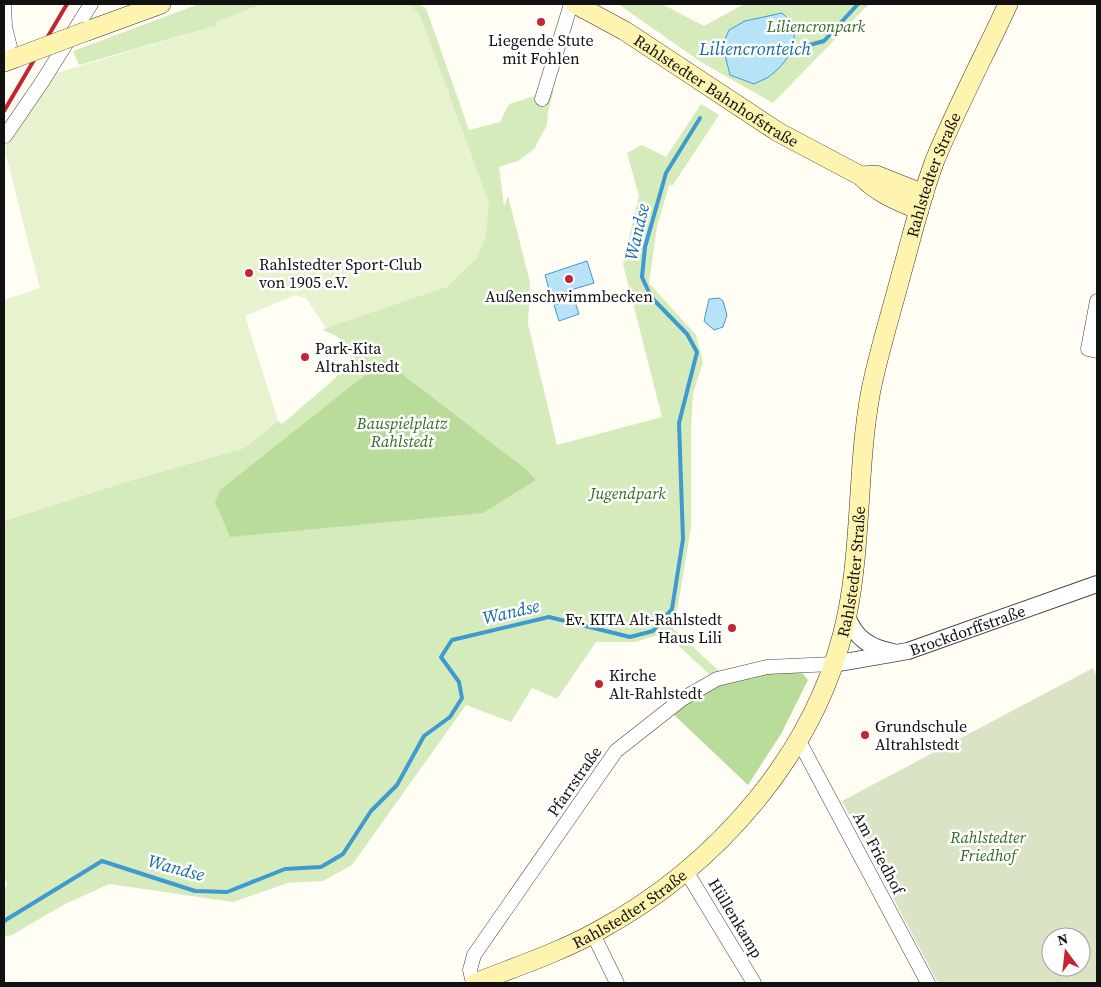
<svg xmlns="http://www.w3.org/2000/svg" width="1101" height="987" font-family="'Source Serif 4',serif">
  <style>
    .green { fill: #d6ebbc; fill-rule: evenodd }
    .forest { fill: #badc9b }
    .cemetery { fill: #dae3c3; fill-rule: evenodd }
    .pitch { fill: #e7f2ce }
    .water { fill: #b8e2f7; stroke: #3e9acf }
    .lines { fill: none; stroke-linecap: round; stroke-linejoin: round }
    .stream { stroke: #3e9acf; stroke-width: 4 }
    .minor-casing { stroke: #444; stroke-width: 15 }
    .tertiary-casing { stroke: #444; stroke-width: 18 }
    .secondary-casing { stroke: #333; stroke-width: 20 }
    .minor { stroke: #fff; stroke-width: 14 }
    .tertiary { stroke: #fff; stroke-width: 16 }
    .secondary { stroke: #fff4af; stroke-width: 19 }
    .rail { stroke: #c42532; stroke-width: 4 }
    .secondary-bridge-casing { stroke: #333; stroke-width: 20; stroke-linecap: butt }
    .secondary-bridge { stroke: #fff4af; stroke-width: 19 }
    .poi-dot { fill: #c42532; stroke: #fff; stroke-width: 2 }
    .labels { text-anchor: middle; stroke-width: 5; stroke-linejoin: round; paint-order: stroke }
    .park-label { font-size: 16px; font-style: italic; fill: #316b1e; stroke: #fff }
    .poi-label { font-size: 16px; fill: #111; stroke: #fff; text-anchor: start }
    .street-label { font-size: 16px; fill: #111; stroke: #fff }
    .water-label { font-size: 18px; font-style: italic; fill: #166ca6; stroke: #fff }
  </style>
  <rect width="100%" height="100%" fill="#fffdf4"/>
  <g class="green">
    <path d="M199,4h64l-46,18 1,3 -139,40 -6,-14z"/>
    <path d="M409,4h10l7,4 43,122 31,-8 9,-18 45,-14 -6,21 -1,14 -13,24 -16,12 -19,6 5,40 4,-11 22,86 -2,42 29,121 105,-28 -39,-153 16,-68 -12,-43 15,-8 24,12 35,-53 18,11 -46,70h-4l-12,42 -8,56 47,52 7,27 -10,32 -2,34v100l-17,101 46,43 -8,5 -47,-44 -30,9h-39l-39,57 -25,-11 -21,34 -45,-17 -114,160 -29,16 -35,2 -55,19 -124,-18 -44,20 -53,31 -8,2v-48l3,-3 -3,-13v-352l118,-38 122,-35 34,-27 4,3c14,-12 28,-24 42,-36 28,-24 43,-41 -1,-58l166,-126 -69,-188zM384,360l142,109 10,11z"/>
    <path d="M618,4h44l42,22 40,-22h125l-96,99 -72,-41zM724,42l69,7 -22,27 -43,-5c2,-9 -4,-19 -4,-29z"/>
  </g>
  <g class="forest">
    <path d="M384,360l142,109 10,11 -53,33 -253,24 -15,-35 5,-12z"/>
    <path d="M779,669h20l9,11 -27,54 -33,51 -77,-73 46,-30z"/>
  </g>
  <path class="cemetery" d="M1093,668l4,9v306h-159l-96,-182zM1051,937h30v30h-30z"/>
  <path class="pitch" d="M263,4h146l11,12 69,188 -3,32 -9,22 -30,29 -121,41 -20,-30 -11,-3 -50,21 33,105 -34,27 -122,35 -118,38v-221l36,-12 -35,-137 2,-13 46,-64 165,-49 -2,-3z"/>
  <g class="water">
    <path d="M782,13c23,19 10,46 -11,62 -4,4 -12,6 -17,9l-24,-9 -6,-24v-9l5,-12 16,-9z"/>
    <path d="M587,261l7,22 -43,13 -6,-21z"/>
    <path d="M719,298l4,3 4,14 -4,12 -9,3 -10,-9 5,-22z"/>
    <path d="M574,299l5,15 -20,7 -5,-16z"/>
  </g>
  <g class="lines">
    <g class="stream">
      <path d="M788,51l36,-10 34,-37"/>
      <path d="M4,921l98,-60 93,30 32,1 58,-23 36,-2 22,-13 28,-43 26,-26 27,-49 26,-19 12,-19 -3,-16 -18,-25 11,-17 97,-23 81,20 23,-6 19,-22 11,-70 -4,-116 18,-71 -10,-18 -36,-37 -9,-20 3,-30 21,-74 34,-55"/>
    </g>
    <g class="minor-casing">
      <g id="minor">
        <path d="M4,4l1,23 8,32"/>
        <path d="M542,99l29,-95"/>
        <path d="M5,136l37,-54 49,-78"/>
        <path d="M1097,301l-9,48 9,2"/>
        <path d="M798,739l130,244"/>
        <path d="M686,871l68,112"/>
        <path d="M593,934l24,49"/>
        <path d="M473,983l-3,-13 4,-15 142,-204 66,-52 35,-20 50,-12 66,-3"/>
      </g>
    </g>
    <g class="tertiary-casing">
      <g id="tertiary">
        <path d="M847,616c8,22 23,32 46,36"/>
        <path id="s1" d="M833,664l75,-13 189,-67"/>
      </g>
    </g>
    <g class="secondary-casing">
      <g id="secondary">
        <path id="s2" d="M575,4l50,27 153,101 83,44c16,17 36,25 58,34"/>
        <path d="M87,31l74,-27"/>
        <path d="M4,62l14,-5"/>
        <path d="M861,176l15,-1 48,19"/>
        <path id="s3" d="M475,983c40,-16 83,-30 121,-51 120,-65 223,-180 251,-317 15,-74 10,-151 24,-225 8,-39 20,-77 30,-115 11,-39 20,-78 34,-115 22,-53 49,-104 73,-156"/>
      </g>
    </g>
    <use href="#minor" class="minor"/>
    <use href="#tertiary" class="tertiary"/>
    <use href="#secondary" class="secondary"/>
    <path class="rail" d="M4,111l63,-107"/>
    <g class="secondary-bridge-casing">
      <path id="secondary-bridge" d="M18,57l69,-26"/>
    </g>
    <use href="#secondary-bridge" class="secondary-bridge"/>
  </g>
  <g class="poi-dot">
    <circle cx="541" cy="22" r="5"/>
    <circle cx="249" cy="273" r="5"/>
    <circle cx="569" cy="279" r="5"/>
    <circle cx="305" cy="357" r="5"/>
    <circle cx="732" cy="628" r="5"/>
    <circle cx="599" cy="684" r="5"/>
    <circle cx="865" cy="735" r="5"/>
  </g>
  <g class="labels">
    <g class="park-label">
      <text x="816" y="32">Liliencronpark</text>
      <text x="402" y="429">Bauspielplatz<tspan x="402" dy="18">Rahlstedt</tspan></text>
      <text x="628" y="499">Jugendpark</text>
      <text x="988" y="843">Rahlstedter<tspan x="988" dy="18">Friedhof</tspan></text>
    </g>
    <g class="poi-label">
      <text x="541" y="46" text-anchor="middle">Liegende Stute<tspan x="541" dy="18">mit Fohlen</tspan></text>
      <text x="259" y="270">Rahlstedter Sport-Club<tspan x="259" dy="18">von 1905 e.V.</tspan></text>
      <text x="569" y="302" text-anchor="middle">Außenschwimmbecken</text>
      <text x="315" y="354">Park-Kita<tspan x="315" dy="18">Altrahlstedt</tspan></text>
      <text x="722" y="625" text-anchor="end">Ev. KITA Alt-Rahlstedt<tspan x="722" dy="18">Haus Lili</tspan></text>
      <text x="609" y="681">Kirche<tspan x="609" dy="18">Alt-Rahlstedt</tspan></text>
      <text x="875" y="732">Grundschule<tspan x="875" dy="18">Altrahlstedt</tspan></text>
    </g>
    <g class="street-label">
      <text dy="6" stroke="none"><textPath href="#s2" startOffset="166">Rahlstedter Bahnhofstraße</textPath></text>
      <text dy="6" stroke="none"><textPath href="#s3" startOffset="999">Rahlstedter Straße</textPath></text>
      <text dy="6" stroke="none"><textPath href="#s3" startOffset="592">Rahlstedter Straße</textPath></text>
      <text dy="6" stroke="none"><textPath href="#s1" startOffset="139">Brockdorffstraße</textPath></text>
      <text transform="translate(574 781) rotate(-55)" y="6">Pfarrstraße</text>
      <text transform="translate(879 853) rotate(62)" y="6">Am Friedhof</text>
      <text dy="6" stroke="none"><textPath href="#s3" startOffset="172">Rahlstedter Straße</textPath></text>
      <text transform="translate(736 918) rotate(59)" y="6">Hüllenkamp</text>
    </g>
    <g class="water-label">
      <text x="755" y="55">Liliencronteich</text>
      <text transform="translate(637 232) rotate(-77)" y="6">Wandse</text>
      <text transform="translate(511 612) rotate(-13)" y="6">Wandse</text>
      <text transform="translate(176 868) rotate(15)" y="6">Wandse</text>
    </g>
  </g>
  <rect width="1101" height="987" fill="none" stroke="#111111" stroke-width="10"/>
  <g transform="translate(1066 952) rotate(345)"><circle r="24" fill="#ffffff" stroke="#a0a0a0"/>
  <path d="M0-4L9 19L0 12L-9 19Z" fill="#c42532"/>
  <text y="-8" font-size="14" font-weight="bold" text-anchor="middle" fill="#111111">N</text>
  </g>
</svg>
